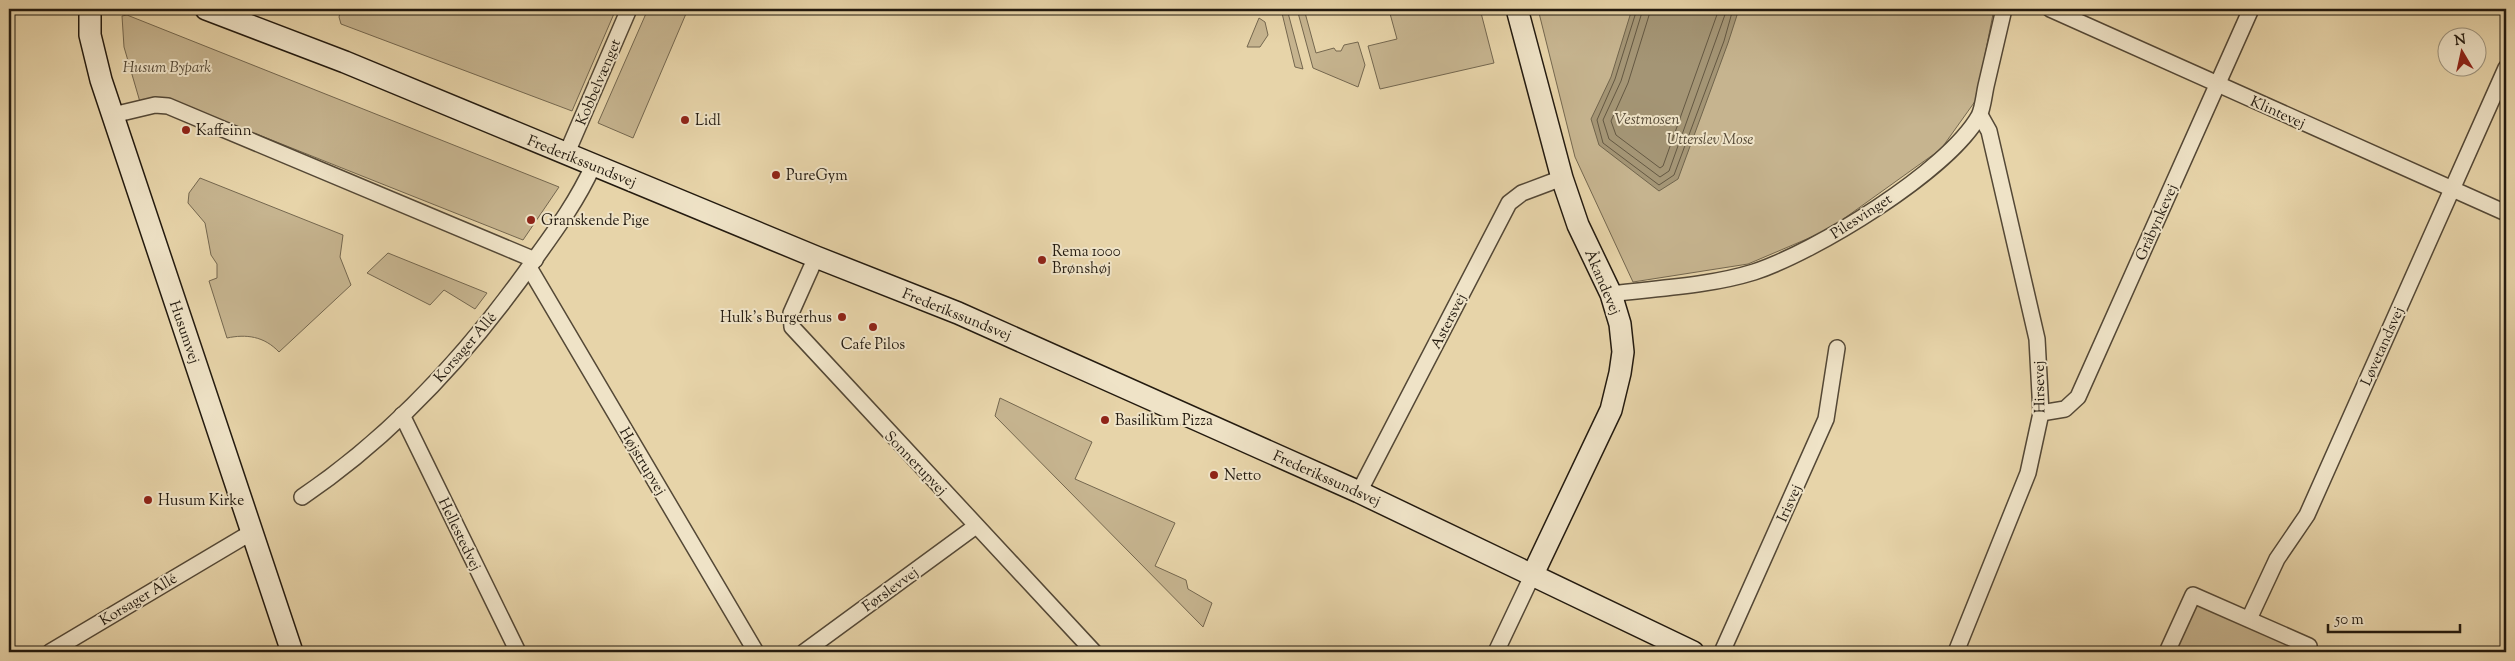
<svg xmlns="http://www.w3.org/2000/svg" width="2515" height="661" font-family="'Sorts Mill Goudy',serif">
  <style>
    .green { fill: #c6b48f; stroke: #74674f }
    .water { fill: #a49575; stroke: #70644c }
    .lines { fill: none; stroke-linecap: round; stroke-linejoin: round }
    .shore { stroke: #645842; stroke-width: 1 }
    .street-casing { stroke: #544836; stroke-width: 18 }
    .secondary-casing { stroke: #231a0f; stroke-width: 24 }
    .street { stroke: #efe3c7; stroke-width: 15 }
    .secondary { stroke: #efe3c7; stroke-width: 21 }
    .poi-dot { fill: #8f2418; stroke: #efe3c7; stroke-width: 2 }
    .labels { text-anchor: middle; stroke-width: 4; stroke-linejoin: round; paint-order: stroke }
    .park-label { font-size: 15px; font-style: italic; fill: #544835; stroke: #efe3c7 }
    .street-label { font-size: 15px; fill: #231a0f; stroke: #efe3c7 }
    .poi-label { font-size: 15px; fill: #231a0f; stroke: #efe3c7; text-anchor: start }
    .water-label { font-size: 16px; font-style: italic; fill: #574b38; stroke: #efe3c7 }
  </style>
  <rect width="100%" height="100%" fill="#e7d4a9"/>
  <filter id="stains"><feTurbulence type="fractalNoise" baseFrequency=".004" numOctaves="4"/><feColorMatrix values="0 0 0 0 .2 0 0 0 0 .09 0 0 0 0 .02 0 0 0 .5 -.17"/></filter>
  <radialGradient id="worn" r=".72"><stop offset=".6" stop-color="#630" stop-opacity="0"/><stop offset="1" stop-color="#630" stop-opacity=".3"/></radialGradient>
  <g class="green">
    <path d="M341,9h275l-44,102 -231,-87 -2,-7z"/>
    <path d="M648,9h40l-55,129 -35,-15z"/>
    <path d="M1281,9h6l16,60 -8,-2z"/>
    <path d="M1297,9h7l12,44 18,-5 2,3h5l3,-6 14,-3 7,23 -7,22 -45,-19z"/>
    <path d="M1480,9l14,54 -114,26 -12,-43 29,-7 -8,-29z"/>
    <path d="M1538,9h456l-18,91 -35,49 -113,81 -80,34 -115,18 -58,-125z"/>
    <path d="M127,15l432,172 -36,53 -347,-138h-36l-16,-55 -2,-31z"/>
    <path d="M1259,18l6,4 3,13 -8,12h-13z"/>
    <path d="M200,178l143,57 -3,22 11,28 -72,67c-15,-16 -33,-18 -52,-14l-18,-57 8,-3v-14l-6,-9 -6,-32 -17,-20 1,-10z"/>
    <path d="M388,253l99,40 -12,16 -31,-19 -14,15 -63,-32z"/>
    <path d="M1000,398l92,44 -17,37 100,44 -20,43 31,14 2,9 24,14 -9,24 -208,-211z"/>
    <path d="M2197,603l99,46 -1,3h-121z"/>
  </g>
  <path class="water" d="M1632,9h107l-11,34 -50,136 -19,12 -60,-46 -8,-26 20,-42z"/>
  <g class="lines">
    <g class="shore">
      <path d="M1637,9l-22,70 -18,41 6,23 56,42 15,-10 50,-134 9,-32"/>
      <path d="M1643,9l-22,72 -18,39 6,19 51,38 9,-6 58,-162"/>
      <path d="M1651,9l-23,74 -17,38 5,14 44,33 3,-2 56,-157"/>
    </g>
    <g class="street-casing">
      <g id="street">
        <path d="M2050,9l456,204"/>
        <path d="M113,115l42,-10 13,1 367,154"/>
        <path d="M566,155l63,-146"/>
        <path d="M816,257l-25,56 1,14 302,325"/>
        <path d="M530,269l226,383"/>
        <path d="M1611,294c47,-6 98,-8 143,-22 61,-20 193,-100 225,-156 4,-8 5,-21 7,-30 6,-25 12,-51 18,-77"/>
        <path d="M2041,413l24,-4 13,-12 173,-388"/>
        <path d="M402,415l116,237"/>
        <path d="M1359,492l150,-289 13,-10 40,-15"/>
        <path d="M302,497c93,-63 171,-149 235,-241 21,-29 41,-57 56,-90"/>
        <path d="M2249,619l28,-60 30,-44 199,-447"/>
        <path d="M50,652l202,-120"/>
        <path d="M804,652l172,-126"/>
        <path d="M1496,652l36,-76"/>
        <path d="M1722,652l104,-233 11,-71"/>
        <path d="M1956,652l72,-179 13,-60 -4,-74 -48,-208 -9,-16"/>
        <path d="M2167,652l26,-57 116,51 -3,6"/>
      </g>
    </g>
    <g class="secondary-casing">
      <g id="secondary">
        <path d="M90,9v26l11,45 191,572"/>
        <path d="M206,9l139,53 471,195 142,56 401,179 334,160"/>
        <path d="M1517,9l45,169 16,47 33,69 9,30 3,28 -3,21 -9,37 -79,166"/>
      </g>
    </g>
    <use href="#street" class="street"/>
    <use href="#secondary" class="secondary"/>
  </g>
  <g class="poi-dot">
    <circle cx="685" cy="120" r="5"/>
    <circle cx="186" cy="130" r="5"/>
    <circle cx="776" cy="175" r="5"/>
    <circle cx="531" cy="220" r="5"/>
    <circle cx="1042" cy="260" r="5"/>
    <circle cx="842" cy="317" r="5"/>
    <circle cx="873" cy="327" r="5"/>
    <circle cx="1105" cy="420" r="5"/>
    <circle cx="1214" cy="475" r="5"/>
    <circle cx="148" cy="500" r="5"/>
  </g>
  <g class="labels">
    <g class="park-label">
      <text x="167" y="72">Husum Bypark</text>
      <text x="1710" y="144">Utterslev Mose</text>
    </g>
    <g class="street-label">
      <text transform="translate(598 82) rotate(-67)" y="5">Kobbelvænget</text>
      <text transform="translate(2278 112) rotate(24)" y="5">Klintevej</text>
      <text transform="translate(582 161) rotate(22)" y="5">Frederikssundsvej</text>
      <text transform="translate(1861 216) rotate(-33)" y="5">Pilesvinget</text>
      <text transform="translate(2156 222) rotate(-66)" y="5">Gråbynkevej</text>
      <text transform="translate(1603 282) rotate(67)" y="5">Åkandevej</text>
      <text transform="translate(957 314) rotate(22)" y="5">Frederikssundsvej</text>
      <text transform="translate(1448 321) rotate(-63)" y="5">Astersvej</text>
      <text transform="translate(185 332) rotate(71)" y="5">Husumvej</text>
      <text transform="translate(2382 346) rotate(-66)" y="5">Løvetandsvej</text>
      <text transform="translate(465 347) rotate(-49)" y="5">Korsager Allé</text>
      <text transform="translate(2039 387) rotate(-91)" y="5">Hirsevej</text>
      <text transform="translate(643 461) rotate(59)" y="5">Højstrupvej</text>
      <text transform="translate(916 463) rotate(46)" y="5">Sonnerupvej</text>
      <text transform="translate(1327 478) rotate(24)" y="5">Frederikssundsvej</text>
      <text transform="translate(1789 503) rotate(-66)" y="5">Irisvej</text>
      <text transform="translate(460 534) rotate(64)" y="5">Hellestedvej</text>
      <text transform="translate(890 589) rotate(-36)" y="5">Førslevvej</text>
      <text transform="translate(138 599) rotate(-31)" y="5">Korsager Allé</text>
    </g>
    <g class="poi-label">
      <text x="695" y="125">Lidl</text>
      <text x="196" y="135">Kaffeinn</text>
      <text x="786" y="180">PureGym</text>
      <text x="541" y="225">Granskende Pige</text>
      <text x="1052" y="256">Rema 1000<tspan x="1052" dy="17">Brønshøj</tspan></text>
      <text x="832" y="322" text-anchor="end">Hulk’s Burgerhus</text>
      <text x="873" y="349" text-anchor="middle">Cafe Pilos</text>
      <text x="1115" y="425">Basilikum Pizza</text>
      <text x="1224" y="480">Netto</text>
      <text x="158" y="505">Husum Kirke</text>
    </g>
    <g class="water-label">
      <text x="1647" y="124">Vestmosen</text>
    </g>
  </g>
  <rect width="2515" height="661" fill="none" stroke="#e7d4a9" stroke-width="30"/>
  <rect x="10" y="10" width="2495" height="641" fill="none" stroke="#231a0f" stroke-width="2.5"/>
  <rect x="15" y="15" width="2485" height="631" fill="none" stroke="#231a0f"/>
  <g transform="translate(2462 52) rotate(351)"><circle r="24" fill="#efe3c7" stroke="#9d937d"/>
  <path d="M0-4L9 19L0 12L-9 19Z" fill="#8f2418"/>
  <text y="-8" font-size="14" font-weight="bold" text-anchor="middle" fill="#231a0f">N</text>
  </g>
  <path d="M2328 624v8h132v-8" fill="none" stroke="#231a0f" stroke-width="2.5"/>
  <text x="2335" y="624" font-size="15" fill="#231a0f" stroke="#efe3c7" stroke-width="4" paint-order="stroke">50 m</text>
  <rect width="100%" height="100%" filter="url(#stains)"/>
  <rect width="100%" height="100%" fill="url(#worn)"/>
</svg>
